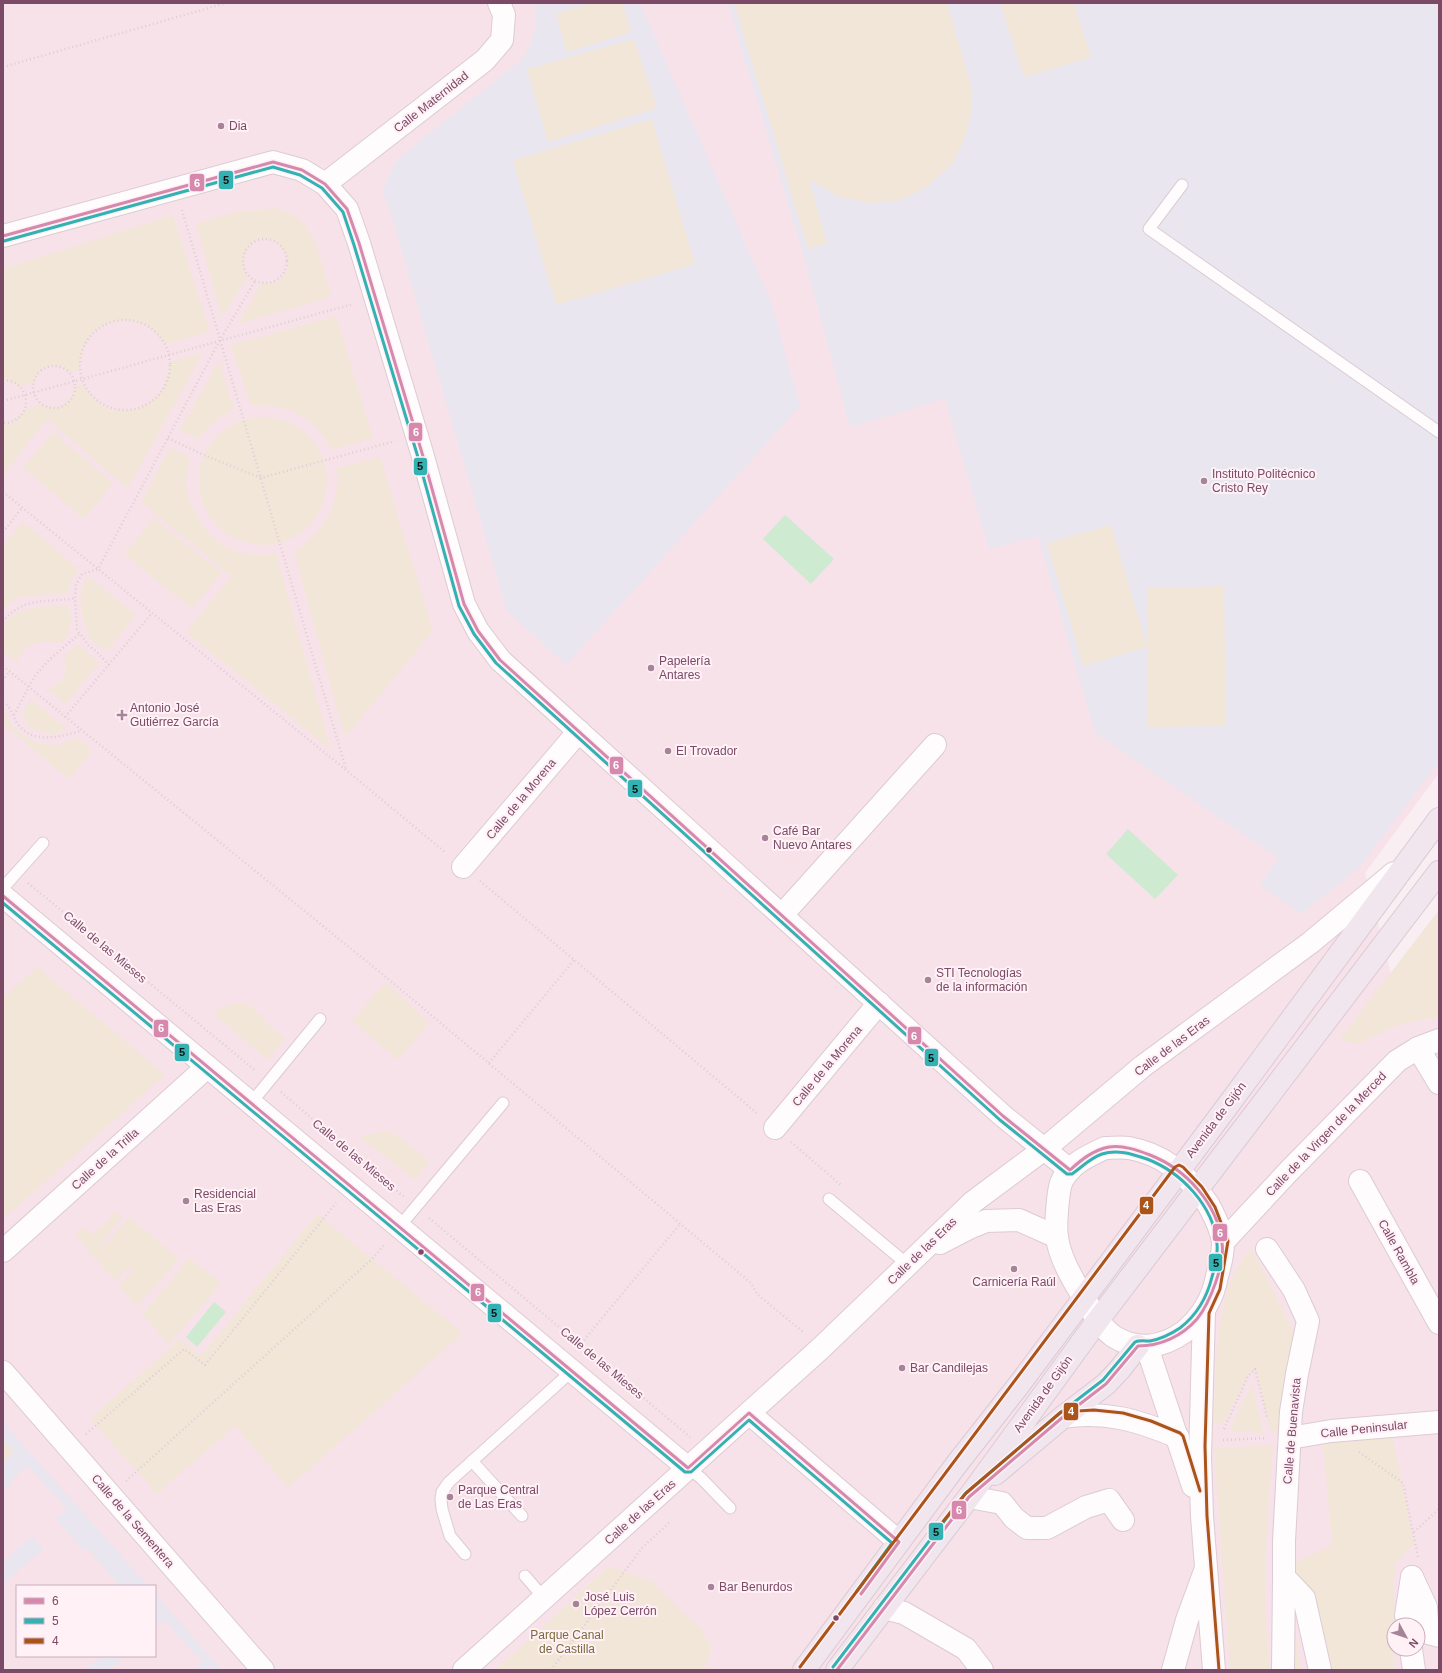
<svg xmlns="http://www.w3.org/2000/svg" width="1442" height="1673" font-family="Arial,sans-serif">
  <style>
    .residential { fill: #f7e2e9; fill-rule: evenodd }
    .education { fill: #e9e6f0 }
    .green { fill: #f2e6d9 }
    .water { fill: #ceebd2 }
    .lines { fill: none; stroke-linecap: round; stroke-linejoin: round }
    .lane-casing { stroke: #dccbd3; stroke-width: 13 }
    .street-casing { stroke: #dccbd3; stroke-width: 24 }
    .secondary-casing { stroke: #ddcbd3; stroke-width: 24 }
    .highway-casing { stroke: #dacad3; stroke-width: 24 }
    .path { stroke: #dcced5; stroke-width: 2.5; stroke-dasharray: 1 3; stroke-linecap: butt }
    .lane { stroke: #fefcfd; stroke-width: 11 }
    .street { stroke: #fefcfd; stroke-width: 22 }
    .secondary { stroke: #fefcfd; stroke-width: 22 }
    .highway { stroke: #f2e6ee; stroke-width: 22 }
    .bus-1-casing { stroke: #fff1f6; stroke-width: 6 }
    .bus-2-casing { stroke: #fff1f6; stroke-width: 6 }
    .bus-3-casing { stroke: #fff1f6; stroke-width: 6 }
    .bus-1 { stroke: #d689ad; stroke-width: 3 }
    .bus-2 { stroke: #33b2b3; stroke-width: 3 }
    .bus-3 { stroke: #aa541a; stroke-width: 3 }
    .poi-dot { fill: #a78397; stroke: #fff1f6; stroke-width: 1.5 }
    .bus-dot { fill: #7b4a67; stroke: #fff1f6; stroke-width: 1.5 }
    .labels { text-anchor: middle; stroke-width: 4; stroke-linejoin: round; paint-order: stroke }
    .street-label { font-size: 12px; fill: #7b4a67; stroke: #fff1f6 }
    .poi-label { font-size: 12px; fill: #7b4a67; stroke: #fff1f6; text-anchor: start }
    .park-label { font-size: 12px; fill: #7b6c3e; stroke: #fff1f6 }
    .line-badge { stroke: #fff1f6; stroke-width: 1.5 }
    .badge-label { font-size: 11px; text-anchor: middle; font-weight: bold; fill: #fff }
    .pale-badge-label { font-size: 11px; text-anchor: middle; font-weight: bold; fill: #111 }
  </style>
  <rect width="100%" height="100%" fill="#f9eef1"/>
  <path class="residential" d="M3,3h1436v770l-74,100 28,109 22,39 24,-3v40l-4,2 4,7v603h-1436zM17,1586h138v70h-138zM1394,1625h24v24h-24z"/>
  <g class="education">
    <path d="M534,3h106l131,299 29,104 -234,259 -59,-54 -117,-400 -9,-21 3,-1 8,-21 10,-13 114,-91 6,-6 7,-11 5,-14 2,-11z"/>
    <path d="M728,3h711v758l-80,107 -58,46 -41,-29 18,-27 -183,-125 -57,-197 -49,13 -44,-150 -95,28 -48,-177z"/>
    <path d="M3,1422l145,164h-28l-32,-37 -4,2 -28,-32 11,-10 -39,-43 -16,14 1,2 -10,9v-29l11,-10 -11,-12z"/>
    <path d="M32,1536l11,13 -40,35v-22z"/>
    <path d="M155,1594l51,58 16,18h-28l8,-8 -38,-42 -9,8z"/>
    <path d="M102,1656h24l-16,14h-24z"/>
  </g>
  <g class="green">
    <path d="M591,3h32l8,29 -64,20 -11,-38z"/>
    <path d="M734,3h213l25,86v20l-6,25 -12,28 -26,24 -27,14 -31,3 -33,-7 -28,-17 18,64 -19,6z"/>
    <path d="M1000,3h74l17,54 -67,20z"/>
    <path d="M634,39l23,69 -109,34 -21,-73z"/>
    <path d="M652,119l43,145 -139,41 -43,-145z"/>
    <path d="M275,208c9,3 18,6 25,12 19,19 24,52 31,77l-93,27 23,-40c54,1 13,-74 -14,-34 -6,8 -4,18 1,26l-26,41 -26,-93 40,-12z"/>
    <path d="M173,215l37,117 -45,12c-28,-42 -87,-25 -85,26l-11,2 -10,-6h-12l-9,6 -5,10 -13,5 -10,-6 -7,-1v-111z"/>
    <path d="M336,316l37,122 -41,12c-19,-34 -42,-46 -81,-45l-20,-60z"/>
    <path d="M203,353l-75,135 -81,-69 -44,56v-52h6l7,-3 9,-11 15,-5c16,9 31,1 35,-17l9,-3c19,45 85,30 86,-22z"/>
    <path d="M219,361l15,48 -18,11 -18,19 -18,-9z"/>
    <circle cx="263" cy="481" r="64"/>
    <path d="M53,432l60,51 -29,36 -61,-51z"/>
    <path d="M170,448l20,10c-1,8 -4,18 -4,27 1,10 5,19 9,27 15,33 45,48 81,41l55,197 -145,-118 45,-56 -90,-74z"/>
    <path d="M380,457l53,173 -88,108 -51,-186c27,-17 49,-50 42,-84z"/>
    <path d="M154,518l68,55 -30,36 -68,-55z"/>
    <path d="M23,522l56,47 -9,14 -2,11 -38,1 -15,4 -12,10v-63z"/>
    <path d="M1111,525l36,121v-58l77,-2 2,140 -78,1 -1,-80 -64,19 -36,-123z"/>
    <path d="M89,577l47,38 -29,36c-6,-4 -13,-7 -17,-13 -7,-10 -12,-40 -8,-51 1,-4 5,-7 7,-10z"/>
    <path d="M56,605h11l5,11 -4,19 -6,7c-8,1 -15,-1 -23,0 -10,1 -20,11 -22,21l-14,-12c0,-6 -1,-13 0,-19 3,-24 35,-24 53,-27z"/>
    <path d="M78,645l21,17 -33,42 -19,-16c18,-3 22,-17 17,-32z"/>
    <path d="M32,700l35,29c-11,8 -28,3 -39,-3l-6,-12 6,-11z"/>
    <path d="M3,712c12,20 29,35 54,33 7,-1 14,-5 21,-7l14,13 -23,28 -66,-55z"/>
    <path d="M1439,910v108l-24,3 -16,4 -42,19 -18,-4z"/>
    <path d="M37,967l128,108 -162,144v-221z"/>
    <path d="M385,982l44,41 -31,37 -46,-39z"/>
    <path d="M247,1003l19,16 -1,3 20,16 -17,22 -54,-46 9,-9 3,3 3,-4z"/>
    <path d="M389,1130l41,31 -15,19 -56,-43z"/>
    <path d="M115,1210l7,8 -20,24 3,3 24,-28 50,42 -24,28 -19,19 -17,-20 14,-17 -4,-3 -14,15 -40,-46 9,-8 8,8 20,-19z"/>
    <path d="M317,1214l136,111 9,9 -174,154 -53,-62 -78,68 -67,-75 90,-80 21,17z"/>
    <path d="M1249,1248l5,5 39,76 -14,102 -8,1 -16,-63 -7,7 -25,48 -10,-1 5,-89 10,-48z"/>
    <path d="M189,1258l32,25 -52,62 -26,-31z"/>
    <path d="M1252,1384l11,49 -34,-3z"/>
    <path d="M1392,1434l22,109 -18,20 -3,20 2,35 -2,30 1,22h-69l-13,-77 -21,-29 41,-19 -9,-104z"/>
    <path d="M3,1440l11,12 -11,10z"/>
    <path d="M1273,1445l-8,113v56l5,56h-40l-16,-222z"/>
    <path d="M609,1566l42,15 50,48 11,18 -8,23h-209z"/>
    <path d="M1291,1628l5,9 5,33h-8z"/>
  </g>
  <g class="water">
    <path d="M785,515l49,44 -23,25 -48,-45z"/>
    <path d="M1128,829l50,46 -23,24 -49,-45z"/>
    <path d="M214,1302l12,10 -29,35 -11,-10z"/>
  </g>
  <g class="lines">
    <g class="lane-casing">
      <g id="lane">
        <path d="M1182,185l-33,44 290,203"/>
        <path d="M3,888l40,-45"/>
        <path d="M251,1103l69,-84"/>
        <path d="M829,1199l78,65"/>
        <path d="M399,1227l104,-124"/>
        <path d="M472,1461l50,55"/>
        <path d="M688,1468l13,10 29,30"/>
        <path d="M465,1554l-15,-18 -8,-27 -1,-10 1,-7 7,-10 123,-111"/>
        <path d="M525,1576l19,22"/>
      </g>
    </g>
    <g class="street-casing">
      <g id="street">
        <path d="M325,184l160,-124 17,-20 2,-25 -5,-12"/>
        <path d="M3,236l270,-74 29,8 23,14 22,25 12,34 63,210 42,151 14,27 22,29 503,456 67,54"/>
        <path d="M463,867l116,-136"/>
        <path d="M782,915l153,-170"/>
        <path d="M1418,1048l21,35"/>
        <path d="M775,1128l104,-125"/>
        <path d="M1360,1181l79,142"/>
        <path d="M1223,1242l66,-71 108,-110 21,-13 21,-8"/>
        <path d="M1267,1249l27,41 14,31 -11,53 -6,38 -7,129v36"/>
        <path d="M3,1251l204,-184"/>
        <path d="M3,1372l260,298"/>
        <path d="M749,1413l150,129"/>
        <path d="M1290,1438l41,-7 108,-9"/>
        <path d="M969,1497l33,6 12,15 13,10h20l39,-21 23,-7 14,20"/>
        <path d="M1412,1577l14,30 2,26 11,3"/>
        <path d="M884,1608l20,5 62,36 16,21"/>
        <path d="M1408,1625l-2,-10 6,-38"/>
        <path d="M1411,1649l3,21"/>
        <path d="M464,1670l224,-202"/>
        <path d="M1173,1670l14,-50 19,-52"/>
        <path d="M1283,1670l1,-93 20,21 16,72"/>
      </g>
    </g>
    <g class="secondary-casing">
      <g id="secondary">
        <path d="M3,896l685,572 133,-120 152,-146 70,-52 100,-84 167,-123 84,-70"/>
        <path d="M1105,1148c7,0 16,-1 24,0 34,6 60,28 79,56 6,11 14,27 15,39 0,11 -3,23 -6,33 -4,23 -15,41 -33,56 -22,16 -48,19 -71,4 -14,-10 -23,-29 -32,-43 -10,-16 -22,-37 -24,-56 -2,-10 1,-45 4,-54 8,-19 27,-27 44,-35z"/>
        <path d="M940,1243l31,-16 15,-6 33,-1 38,17"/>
        <path d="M1204,1312l-4,145 2,59 12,154"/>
        <path d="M1147,1347l46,139"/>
        <path d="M1063,1417c43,-7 76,4 115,20"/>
      </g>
    </g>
    <g class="highway-casing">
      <g id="highway">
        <path d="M995,1474l68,-57 43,-33 14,-15 18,-23"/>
        <path d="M804,1670l152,-205 62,-79 211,-282 210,-285"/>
        <path d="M837,1670l132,-173 129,-177 341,-448"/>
      </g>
    </g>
    <g class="path">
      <path d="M3,67l223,-64"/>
      <path d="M182,210l164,559"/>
      <circle cx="265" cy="261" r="22"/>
      <circle cx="125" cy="365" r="45"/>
      <circle cx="54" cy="387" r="21"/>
      <path d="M3,380c31,1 30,43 0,43"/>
      <path d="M3,401l350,-97"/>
      <path d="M168,438l36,17 57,23 134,-37"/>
      <path d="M3,492l343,278 100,83"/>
      <path d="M3,532l19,-24"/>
      <path d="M3,622c19,-26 45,-19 72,-24"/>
      <path d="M109,665l-13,-14 -7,-5 -12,-17 -2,-31 1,-13 6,-11 16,-5 122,-229 35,-59"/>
      <path d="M3,666l384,312 364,305 6,11 46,38"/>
      <path d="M3,681l6,-10"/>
      <path d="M3,702c8,5 9,13 14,21 16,22 42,14 64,8"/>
      <path d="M14,715l20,-38 15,-17 30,-26"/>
      <path d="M65,717l87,-104"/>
      <path d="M480,881l278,233"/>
      <path d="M28,883l228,188"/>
      <path d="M489,1063l85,-103"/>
      <path d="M281,1092l123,105"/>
      <path d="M791,1142l51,44"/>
      <path d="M429,1218l261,219"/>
      <path d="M584,1340l96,-116"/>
      <path d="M1224,1429l24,-53 7,-7 12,48"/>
      <path d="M86,1434l98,-85 21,16 131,-162"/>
      <path d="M1223,1440l44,-2"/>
      <path d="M1359,1452l44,31 15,74"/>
      <path d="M126,1481l246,-222 13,-15"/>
      <path d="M1414,1532l25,-23"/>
      <path d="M551,1670l91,-122 29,-27"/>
    </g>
    <use href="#lane" class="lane"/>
    <use href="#street" class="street"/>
    <use href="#secondary" class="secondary"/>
    <use href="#highway" class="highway"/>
    <g class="bus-1-casing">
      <g id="bus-1">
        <path d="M3,236l270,-74 29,8 23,14 22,25 12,34 63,210 42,151 14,27 22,29 503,456 67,54c11,-10 23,-20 39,-23 14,-2 28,3 41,8 36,14 68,49 72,88 3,21 -12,60 -25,76 -15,17 -36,27 -59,27l-32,38 -43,33 -94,80 -132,173"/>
        <path d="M3,896l685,572 61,-55 150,129 -38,52"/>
      </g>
    </g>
    <g class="bus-2-casing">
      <g id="bus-2">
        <path d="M4,241l269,-74 27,8 22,13 21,24 11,33 63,209 42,152 15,28 22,29 504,457 67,54h5c10,-7 18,-16 30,-20 15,-5 30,0 45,5 34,13 67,47 70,85 1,10 -2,23 -5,33 -5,20 -15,38 -32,51 -9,6 -19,11 -30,13 -5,0 -11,-1 -15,1l-32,38 -43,33 -95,81 -132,173"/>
        <path d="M3,903l682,569h6l58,-52 143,123 -35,48"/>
      </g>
    </g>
    <g class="bus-3-casing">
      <g id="bus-3">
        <path d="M941,1524l25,-31 95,-81 33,-2 29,3 28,8 29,12 3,3 17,55"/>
        <path d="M800,1667c124,-167 250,-333 375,-500l4,-2 4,2 19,20 13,20 13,34 -8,48 -11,24 -4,133 2,70 12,154"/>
      </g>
    </g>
    <use href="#bus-1" class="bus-1"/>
    <use href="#bus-2" class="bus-2"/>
    <use href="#bus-3" class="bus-3"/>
  </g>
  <g class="poi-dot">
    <circle cx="221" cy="126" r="4"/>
    <circle cx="1204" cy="481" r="4"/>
    <circle cx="651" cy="668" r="4"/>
    <path d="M120 709h4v4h4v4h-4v4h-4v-4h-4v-4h4z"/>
    <circle cx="668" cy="751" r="4"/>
    <circle cx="765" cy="838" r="4"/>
    <circle cx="928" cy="980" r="4"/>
    <circle cx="186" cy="1201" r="4"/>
    <circle cx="1014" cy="1269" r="4"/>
    <circle cx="902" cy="1368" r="4"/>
    <circle cx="450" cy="1497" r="4"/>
    <circle cx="711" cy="1587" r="4"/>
    <circle cx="576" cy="1604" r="4"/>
  </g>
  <g class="bus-dot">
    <circle cx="709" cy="850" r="3.5"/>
    <circle cx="421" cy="1252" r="3.5"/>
    <circle cx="836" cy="1618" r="3.5"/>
  </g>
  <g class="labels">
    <g class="street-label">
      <text transform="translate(431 102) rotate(-38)" y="4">Calle Maternidad</text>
      <text transform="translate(521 799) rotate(-50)" y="4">Calle de la Morena</text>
      <text transform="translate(105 947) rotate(40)" y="4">Calle de las Mieses</text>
      <text transform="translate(1172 1046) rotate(-37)" y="4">Calle de las Eras</text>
      <text transform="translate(827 1066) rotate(-50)" y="4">Calle de la Morena</text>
      <text transform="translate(1216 1120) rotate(-53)" y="4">Avenida de Gijón</text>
      <text transform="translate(1326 1134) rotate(-46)" y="4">Calle de la Virgen de la Merced</text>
      <text transform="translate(354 1155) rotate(40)" y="4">Calle de las Mieses</text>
      <text transform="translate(105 1159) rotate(-42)" y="4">Calle de la Trilla</text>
      <text transform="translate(922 1251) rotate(-44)" y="4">Calle de las Eras</text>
      <text transform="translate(1399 1252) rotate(61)" y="4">Calle Rambla</text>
      <text transform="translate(602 1363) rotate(40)" y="4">Calle de las Mieses</text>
      <text transform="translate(1043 1394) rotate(-54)" y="4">Avenida de Gijón</text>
      <text transform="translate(1364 1429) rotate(-6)" y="4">Calle Peninsular</text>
      <text transform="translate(1292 1431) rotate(-85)" y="4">Calle de Buenavista</text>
      <text transform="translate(640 1512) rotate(-42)" y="4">Calle de las Eras</text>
      <text transform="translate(133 1521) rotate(49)" y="4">Calle de la Sementera</text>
    </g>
    <g class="poi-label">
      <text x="229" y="130">Dia</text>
      <text x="1212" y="478">Instituto Politécnico<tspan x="1212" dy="14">Cristo Rey</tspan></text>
      <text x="659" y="665">Papelería<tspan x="659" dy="14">Antares</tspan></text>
      <text x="130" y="712">Antonio José<tspan x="130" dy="14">Gutiérrez García</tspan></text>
      <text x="676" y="755">El Trovador</text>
      <text x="773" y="835">Café Bar<tspan x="773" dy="14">Nuevo Antares</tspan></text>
      <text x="936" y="977">STI Tecnologías<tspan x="936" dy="14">de la información</tspan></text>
      <text x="194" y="1198">Residencial<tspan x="194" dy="14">Las Eras</tspan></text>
      <text x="1014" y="1286" text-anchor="middle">Carnicería Raúl</text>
      <text x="910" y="1372">Bar Candilejas</text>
      <text x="458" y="1494">Parque Central<tspan x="458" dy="14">de Las Eras</tspan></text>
      <text x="719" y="1591">Bar Benurdos</text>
      <text x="584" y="1601">José Luis<tspan x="584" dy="14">López Cerrón</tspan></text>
    </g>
    <g class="park-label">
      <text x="567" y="1639">Parque Canal<tspan x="567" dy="14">de Castilla</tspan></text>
    </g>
  </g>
  <g class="line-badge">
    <rect x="218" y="170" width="16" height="20" rx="4" fill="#33b2b3"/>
    <rect x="189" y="173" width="16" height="19" rx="4" fill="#d689ad"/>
    <rect x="408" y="422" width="15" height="20" rx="4" fill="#d689ad"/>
    <rect x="413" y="457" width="15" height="19" rx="4" fill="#33b2b3"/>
    <rect x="609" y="756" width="15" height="19" rx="4" fill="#d689ad"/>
    <rect x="627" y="779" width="16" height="19" rx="4" fill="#33b2b3"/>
    <rect x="153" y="1019" width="16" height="19" rx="4" fill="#d689ad"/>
    <rect x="907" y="1026" width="15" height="19" rx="4" fill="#d689ad"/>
    <rect x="174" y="1043" width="16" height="19" rx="4" fill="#33b2b3"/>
    <rect x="924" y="1048" width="15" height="19" rx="4" fill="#33b2b3"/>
    <rect x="1139" y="1196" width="15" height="19" rx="4" fill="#aa541a"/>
    <rect x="1212" y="1223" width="16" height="19" rx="4" fill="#d689ad"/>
    <rect x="1208" y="1253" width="15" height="19" rx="4" fill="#33b2b3"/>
    <rect x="470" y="1283" width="15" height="19" rx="4" fill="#d689ad"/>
    <rect x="487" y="1303" width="15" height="20" rx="4" fill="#33b2b3"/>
    <rect x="1063" y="1402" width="16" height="19" rx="4" fill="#aa541a"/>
    <rect x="951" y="1500" width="16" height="20" rx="4" fill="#d689ad"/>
    <rect x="928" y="1522" width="16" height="19" rx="4" fill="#33b2b3"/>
  </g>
  <g class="badge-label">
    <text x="197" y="187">6</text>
    <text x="416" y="436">6</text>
    <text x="616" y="769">6</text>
    <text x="161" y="1032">6</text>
    <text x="914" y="1040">6</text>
    <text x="1146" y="1209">4</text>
    <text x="1220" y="1237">6</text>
    <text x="478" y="1296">6</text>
    <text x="1071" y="1415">4</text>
    <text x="959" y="1514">6</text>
  </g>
  <g class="pale-badge-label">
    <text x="226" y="184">5</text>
    <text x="420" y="470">5</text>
    <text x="635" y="793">5</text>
    <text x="182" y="1056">5</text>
    <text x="931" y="1062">5</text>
    <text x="1216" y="1267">5</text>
    <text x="494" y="1317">5</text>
    <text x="936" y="1536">5</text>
  </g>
  <rect width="1442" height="1673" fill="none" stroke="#7b4a67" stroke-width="8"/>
  <rect x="16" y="1585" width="140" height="72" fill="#fff1f6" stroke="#caaebd"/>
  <rect x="24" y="1598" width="20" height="6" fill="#d689ad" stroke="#caaebd"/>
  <text x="52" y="1605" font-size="12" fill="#7b4a67">6</text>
  <rect x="24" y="1618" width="20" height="6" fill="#33b2b3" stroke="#caaebd"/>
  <text x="52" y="1625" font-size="12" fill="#7b4a67">5</text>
  <rect x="24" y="1638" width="20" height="6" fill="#aa541a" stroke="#caaebd"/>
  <text x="52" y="1645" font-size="12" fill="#7b4a67">4</text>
  <g transform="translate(1406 1637) rotate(130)"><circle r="19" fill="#fff1f6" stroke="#caaebd"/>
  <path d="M0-3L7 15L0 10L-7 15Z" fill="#a78397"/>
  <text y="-6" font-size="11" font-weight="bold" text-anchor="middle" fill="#7b4a67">N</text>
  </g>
</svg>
